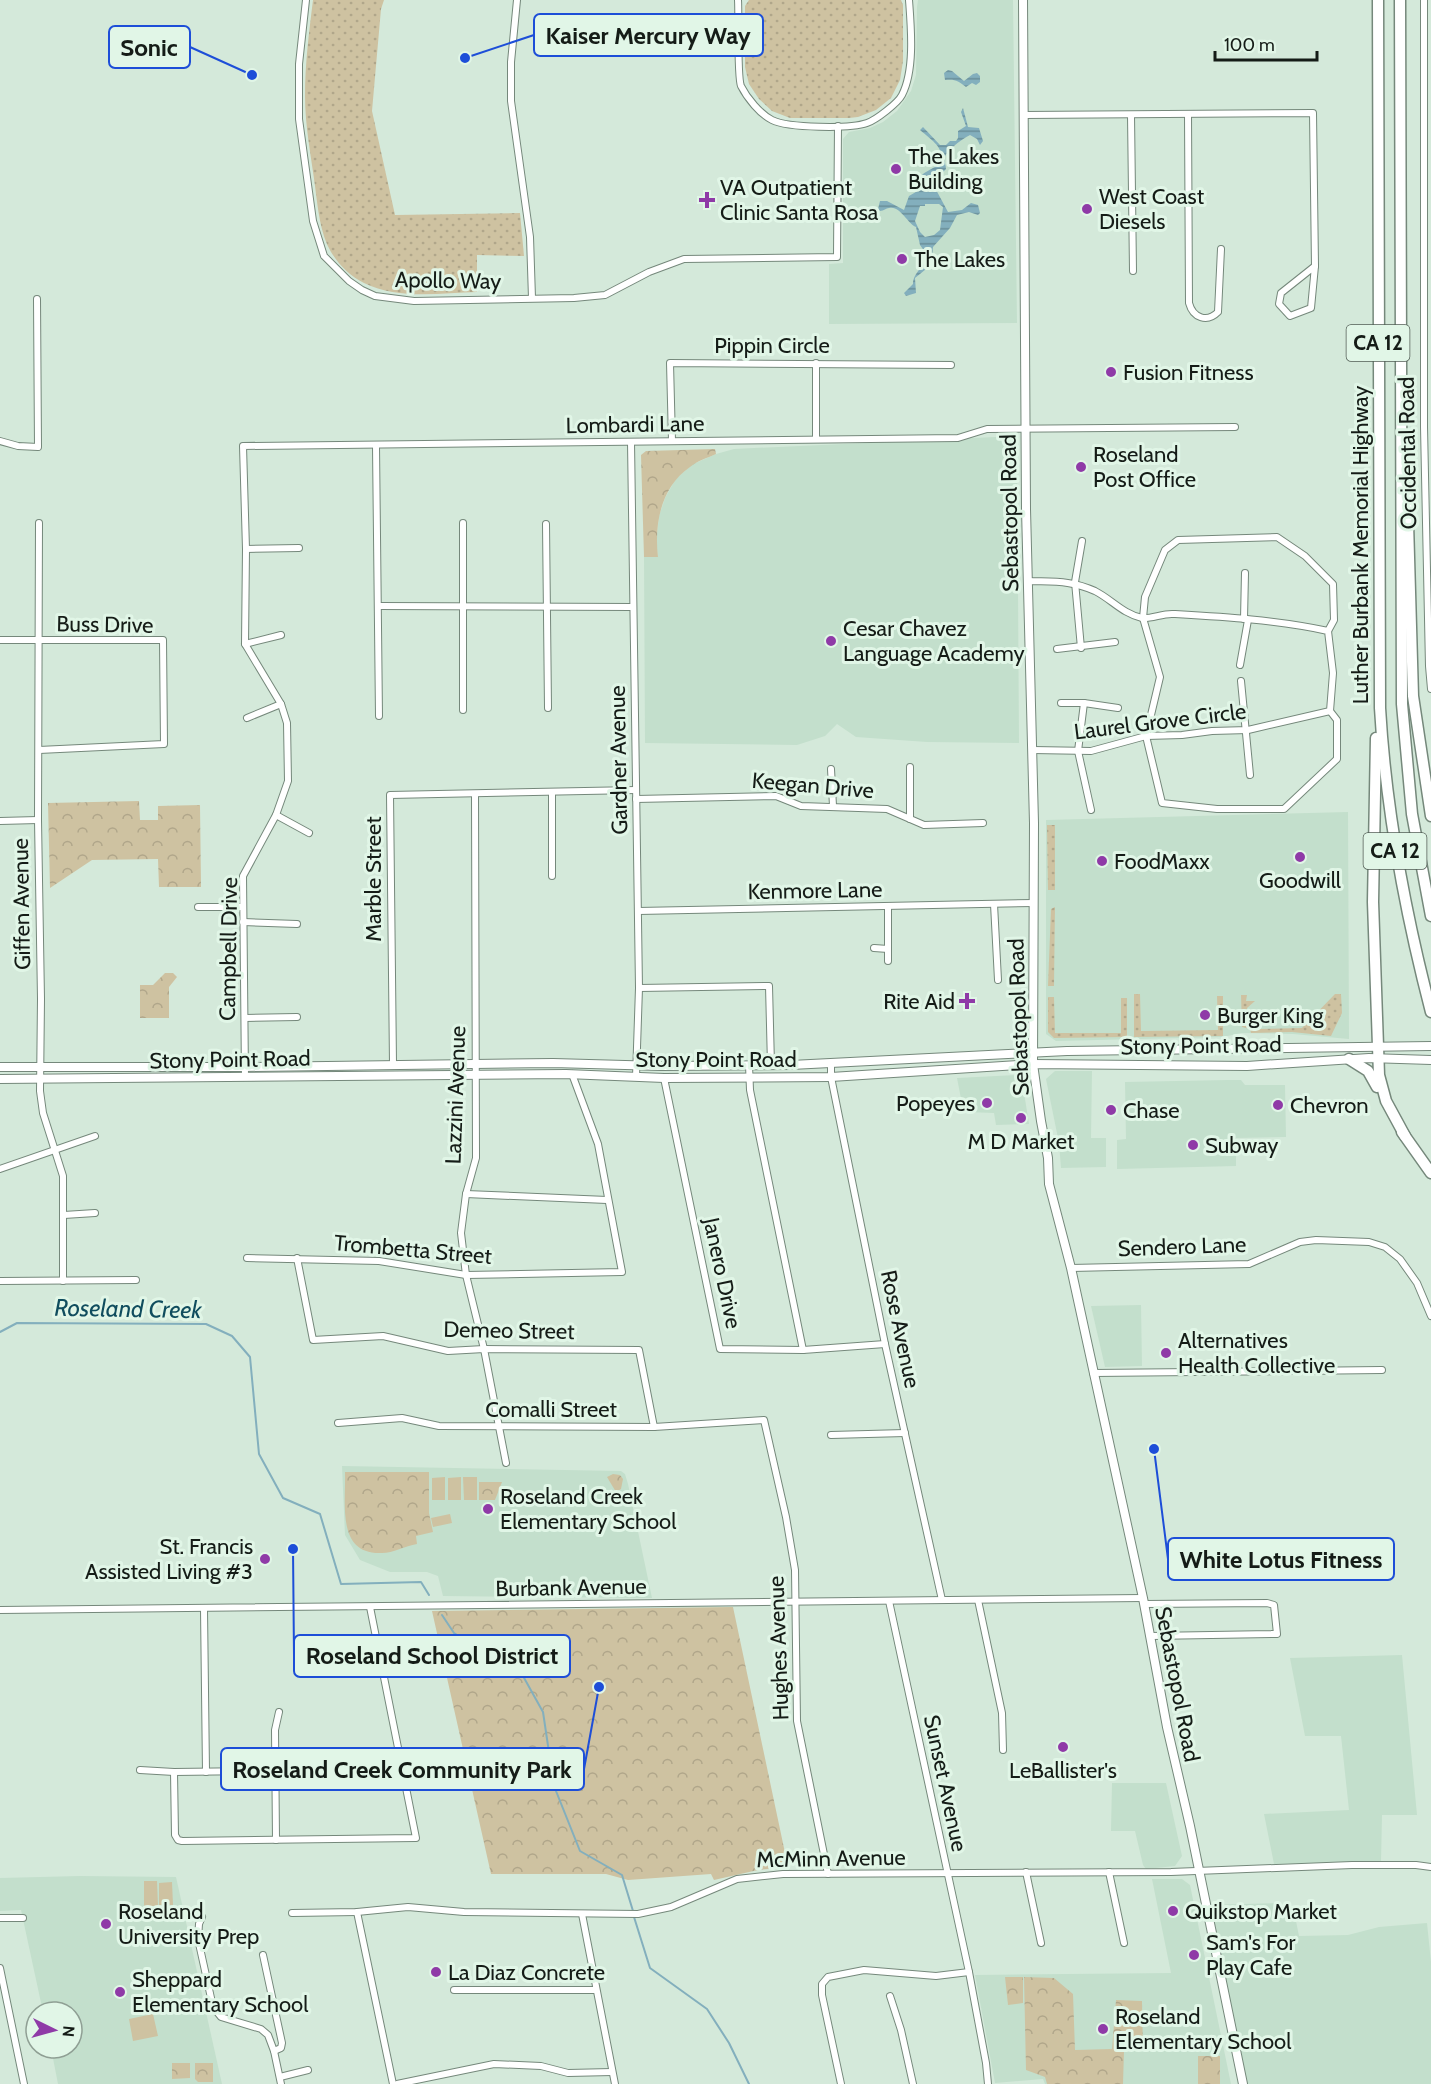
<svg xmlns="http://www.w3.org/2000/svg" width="1431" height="2084" font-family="Cabin,sans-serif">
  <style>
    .built { fill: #c3dfcc }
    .grass { fill: url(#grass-dots) }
    .forest { fill: url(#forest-crowns) }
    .pitch { fill: #cec2a1 }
    .water { fill: url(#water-rules); fill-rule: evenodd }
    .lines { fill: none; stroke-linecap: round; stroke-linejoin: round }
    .stream { stroke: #83afbd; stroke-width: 2 }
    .minor-casing { stroke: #75887b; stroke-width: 8 }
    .secondary-casing { stroke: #75887b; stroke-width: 10 }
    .motorway-casing { stroke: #75887b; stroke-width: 13 }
    .minor { stroke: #fff; stroke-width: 6 }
    .secondary { stroke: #fff; stroke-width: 8 }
    .motorway { stroke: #fff; stroke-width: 10 }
    .poi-dot { fill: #8f3aa7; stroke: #e1f6e7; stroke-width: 2 }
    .labels { text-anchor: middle; stroke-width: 6; stroke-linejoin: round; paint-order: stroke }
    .shield { fill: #e1f6e7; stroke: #525d55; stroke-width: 1.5 }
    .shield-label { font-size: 21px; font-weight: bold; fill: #151c17 }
    .poi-label { font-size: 22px; fill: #151c17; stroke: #e1f6e7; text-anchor: start }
    .street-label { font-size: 22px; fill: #151c17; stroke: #e1f6e7 }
    .water-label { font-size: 24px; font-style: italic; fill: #104d5e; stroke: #e1f6e7 }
    .leader { fill: none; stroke: #1d4ed8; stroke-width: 2 }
    .callout-dot { fill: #1d4ed8; stroke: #e1f6e7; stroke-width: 2 }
    .callout { fill: #e1f6e7; stroke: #1d4ed8; stroke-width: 2 }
    .callout-label { font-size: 24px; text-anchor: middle; font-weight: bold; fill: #151c17 }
  </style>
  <defs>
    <pattern id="grass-dots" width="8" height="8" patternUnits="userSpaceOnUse" patternTransform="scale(1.5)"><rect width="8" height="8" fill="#cec2a1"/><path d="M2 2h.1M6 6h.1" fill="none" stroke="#b0a68a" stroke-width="1.8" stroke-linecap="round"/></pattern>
    <pattern id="forest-crowns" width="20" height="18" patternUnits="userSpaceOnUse" patternTransform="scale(1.5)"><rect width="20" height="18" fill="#cec2a1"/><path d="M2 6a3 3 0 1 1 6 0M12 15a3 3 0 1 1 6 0" fill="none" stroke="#b0a68a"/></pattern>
    <pattern id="water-rules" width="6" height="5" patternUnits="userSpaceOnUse" patternTransform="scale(1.5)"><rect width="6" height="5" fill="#83afbd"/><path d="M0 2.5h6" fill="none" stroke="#6a8e99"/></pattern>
  </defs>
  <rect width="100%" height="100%" fill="#d4e9da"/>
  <g class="built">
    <path d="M918,0h95l4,323 -188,1v-60l14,-1v-124l6,-7 21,-4 13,-6 14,-11 14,-20 5,-16 1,-68z"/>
    <path d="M1017,436l2,307 -92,-1 -71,-5 -19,-13 -12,12 -28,9 -152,-2 -1,-186h14l-2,-15 3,-26 6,-18 10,-18 16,-15 25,-11 18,-5z"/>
    <path d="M1348,812l1,227 -56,-5 -52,-1 -18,4 -167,4 -10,-7v-214z"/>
    <path d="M1055,1071h37l-1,67h15v29l-45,1 -2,-25 -13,-64z"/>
    <path d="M1016,1075l6,5 7,44 -33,1 -2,-12 -26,-1 -5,-3 -6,-31z"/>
    <path d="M1228,1080h13l4,5h40l1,52 -50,1v28l-119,3v-29l9,-1 -1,-57z"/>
    <path d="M1141,1305l1,61 -37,1 -14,-61z"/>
    <path d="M342,1466l279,5 4,3 3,10 24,114 -209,-2 -5,-20 -11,-4h-37l-30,-12 -15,-25z"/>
    <path d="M1402,1655l15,160h-35l-1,47 -107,2 -10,-50 85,-4 -8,-74h-36l-15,-78z"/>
    <path d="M1112,1783h54l16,73 -7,10 -29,3 -3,-4 -8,-34h-24z"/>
    <path d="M80,1876l96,1 46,207h-164l-7,-36h21v-36h-29l-22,-102 -21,1v-33z"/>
    <path d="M1152,1879h30l8,6 41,199h-186l-2,-5 -48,4 -20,-108 196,-2z"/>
    <path d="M1278,1903l3,12 14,1 4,20 49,-1 31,-8 48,-4 4,39v122h-186l-38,-179z"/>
  </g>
  <g class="grass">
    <path d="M313,0h71l-3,9 -9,102 23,104 125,-2 4,43 -47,-1v37c-37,1 -79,8 -113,-9 -13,-6 -25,-18 -33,-31 -11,-19 -13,-43 -16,-66 -4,-30 -10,-60 -10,-90 0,-32 4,-64 8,-96z"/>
    <path d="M749,0h152l2,5v56l-3,19 -9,18 -15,12 -18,7 -9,1h-59l-18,-7 -13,-12 -10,-15 -4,-17v-61z"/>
    <path d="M1047,825h8v65h-7z"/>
    <path d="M1055,907l-1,79h-6l3,-77z"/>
    <path d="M1134,994h6l1,37 77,-1 -1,-34h6v40l-89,1z"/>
    <path d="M1335,994h6l1,19 -11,23 -39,-4 -41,1 -1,-4 -8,-2 -1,-32h6l-1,6h9l-8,7v14l8,7 47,-1z"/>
    <path d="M1048,997h6l1,36h66v-35h6v39l-73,1 -6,-6z"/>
  </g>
  <g class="forest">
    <path d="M715,449l1,5c-9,4 -19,7 -26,13 -29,20 -36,57 -32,90h-14l-3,-102 5,-4z"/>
    <path d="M139,801l1,19h18v-14l42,-1 1,82h-42l-1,-28 -66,1 -42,28 -2,-85z"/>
    <path d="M165,973h8l4,4 -8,10v31h-29v-33h13z"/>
    <path d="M345,1472h84v41l4,19 -17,4 1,8c-12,2 -24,9 -35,9 -46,2 -36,-49 -37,-81z"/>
    <path d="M613,1474l7,1 3,4 -2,10 -5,3 -9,-15z"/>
    <path d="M479,1482h23l-7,18h-16z"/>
    <path d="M733,1607l55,260 -30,3 -44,10 -3,-6 -83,6 -22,-6h-115l-59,-263z"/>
    <path d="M1005,1977h18v26l-15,2z"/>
    <path d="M1024,1977l30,1 19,16 2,56 37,-1 4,-49 26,1 1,50h-19l-1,33h-76l-2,-7 -19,-7z"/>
    <rect x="1198" y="2056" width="22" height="28"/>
    <path d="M172,2063h18v15l-18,1z"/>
    <path d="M195,2063h18v19h-15l-3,-3z"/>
  </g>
  <g class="pitch">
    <path d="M445,1477v23h-13v-22z"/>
    <path d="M461,1477v23h-13v-22z"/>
    <path d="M463,1477h14v23h-13z"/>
    <path d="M450,1514l2,9 -19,4 -2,-9z"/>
    <path d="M144,1881h13l1,25h-14z"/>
    <path d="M172,1882l1,23h-14v-22z"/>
    <path d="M153,2014l5,22 -25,5 -4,-22z"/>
  </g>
  <g class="water">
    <path d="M948,70l4,1 12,10 9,-7 4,-1 3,3v6l-4,3 -4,-2 -6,4c-8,-6 -10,-8 -21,-7l-1,-7z"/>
    <path d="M963,108l5,19 11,1 4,13 -3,4 -3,-6 -7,-4c-6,3 -24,15 -26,24 0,3 2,6 2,10l-11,11 -1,6 14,26 14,-2 9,-7 7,2 2,8 -2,2 -9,-3 -12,3 -7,13 -17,19 -2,18 -16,13 1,15 -10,3 -2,-3 9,-9c0,-12 13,-18 14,-29l-7,-10 -4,-18c-9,-4 -16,-22 -27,-19 -3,0 -5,3 -9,3l-2,-2 2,-8h7l17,9 5,-14 12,-7 1,-14c5,-5 12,-6 16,-11 11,-14 -9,-26 -18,-34l3,-3 17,18h6l4,-4h6l2,-3v-7l8,-5 -5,-14zM925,204h14l4,3 -3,23 -6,5 -9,2 -5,-5 -5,-11 5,-15h5z"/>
  </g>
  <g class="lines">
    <g class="stream">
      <path d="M0,1332l17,-9 189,1 26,12 18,21 9,97 24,44 37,16 21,70 80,-2 8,13"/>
      <path d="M442,1615l12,18 69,43 20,36 11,74 26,65 42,24 11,36"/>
      <path d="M634,1917l16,51 57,41 22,34 20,41"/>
    </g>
    <g class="minor-casing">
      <g id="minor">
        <path d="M306,0l-7,64v55l14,102 11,35 25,25 13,9 13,6 39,5 160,-3 31,-3 44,-23 35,-13 153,-2 1,-131"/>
        <path d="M517,0l-6,62v39l19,136 2,61"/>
        <path d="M738,0c1,15 -1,77 3,86 6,12 19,28 31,34 16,8 78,9 95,3 9,-3 31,-20 35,-28 13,-25 9,-68 7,-95"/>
        <path d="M1424,0v427l5,239 2,23"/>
        <path d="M1188,114l1,189c4,15 18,20 29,9l3,-63"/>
        <path d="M1024,115l289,-2 2,153"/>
        <path d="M1131,115l2,156"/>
        <path d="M1315,266l-4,42 -21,8 -11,-12 2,-11z"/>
        <path d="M816,438v-75"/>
        <path d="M0,441l18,5 20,1 -1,-148"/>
        <path d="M672,441l-2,-78 281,2"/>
        <path d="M631,442l8,546 -3,89"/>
        <path d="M376,446l3,270"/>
        <path d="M39,523l-1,297 3,179 -1,92 3,22 20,63v105"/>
        <path d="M546,524l2,184"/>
        <path d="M246,549l53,-1"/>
        <path d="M1028,581c25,1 43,-1 67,10 16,8 28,23 47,27 10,1 21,-5 32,-4 51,3 103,6 154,17l5,42 -3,38 -82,19 -36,1 -30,4 -36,1 -55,15 -58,-1"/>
        <path d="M379,606l254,1"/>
        <path d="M1244,619l1,-46"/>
        <path d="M1328,631l6,-11 -1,-36 -28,-28 -28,-19 -99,3 -13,10 -20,47 -2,21 17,59 -14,59 16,67 55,6h67l53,-50v-39l-7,-9"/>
        <path d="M0,640h163l1,104 -125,6"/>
        <path d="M245,644l36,-9"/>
        <path d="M1081,648l-6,-66 7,-41"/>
        <path d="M1057,649l58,-7"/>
        <path d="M1240,665l8,-45"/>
        <path d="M1241,681l9,94"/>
        <path d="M1061,703h23l34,5"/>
        <path d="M1084,703l-6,48 13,59"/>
        <path d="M463,710v-187"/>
        <path d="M247,718l34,-14"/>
        <path d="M831,769l2,37"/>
        <path d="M475,794l1,364 -10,36 -5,39 5,42 18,74 22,114"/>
        <path d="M636,799l140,-3 25,10 86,3 37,16 59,-2"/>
        <path d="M276,815l33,18"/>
        <path d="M910,819v-52"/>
        <path d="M0,821l38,-1"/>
        <path d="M552,876v-84"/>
        <path d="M994,904l4,76"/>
        <path d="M888,906v55"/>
        <path d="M198,907h45"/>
        <path d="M638,911l396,-8"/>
        <path d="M243,922l54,2"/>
        <path d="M874,948l14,1"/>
        <path d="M639,988l130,-2 2,79"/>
        <path d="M245,1018l52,-1"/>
        <path d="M393,1064l-3,-269 246,-5"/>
        <path d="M831,1064v13l54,267 57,256"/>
        <path d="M749,1065l1,25 53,260"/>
        <path d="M245,1077l-2,-201 33,-61 12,-34 -1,-58 -6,-19 -36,-60 1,-95 -3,-103 715,-8 29,-9 248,-2"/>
        <path d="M664,1078l56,271 83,1 82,-6"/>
        <path d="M0,1169l95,-33"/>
        <path d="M466,1194l141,6"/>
        <path d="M64,1215l31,-2"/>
        <path d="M247,1258l132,3 87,14 156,-3 -24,-128 -26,-70"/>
        <path d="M297,1258l16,82 70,-4 65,15 36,-2 155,1 15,77"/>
        <path d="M1071,1268l178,-4 51,-22 16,-2 53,2 16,5 15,12 17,24 14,33"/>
        <path d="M0,1281l136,-1"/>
        <path d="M1093,1373l289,-3"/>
        <path d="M338,1423l64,-5 37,8 215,1 110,-7 22,97 9,53 2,151 31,153"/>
        <path d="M831,1435l74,-2"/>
        <path d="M978,1600l24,113 1,37"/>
        <path d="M889,1601l80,371 17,91 2,21"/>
        <path d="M1144,1604l123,-1 7,2 3,29 -126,2"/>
        <path d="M204,1609l2,163"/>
        <path d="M0,1610l1143,-12"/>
        <path d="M140,1770l34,2 227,-3"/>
        <path d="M174,1772l1,63 3,5 4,1 234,-3 -46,-231"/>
        <path d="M276,1840l-1,-110 4,-18"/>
        <path d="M1026,1872l15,71"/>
        <path d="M1109,1872l15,71"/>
        <path d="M357,1912l36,172"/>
        <path d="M292,1913l65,-1 51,-5 56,5 174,2 33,-7 66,-28 46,-5 388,-2 181,-7h64l15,2"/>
        <path d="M582,1914l33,170"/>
        <path d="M202,1917l-3,7 -1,15 15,68 8,10 40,12 7,6 6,16 7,33"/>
        <path d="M0,1918h23"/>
        <path d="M263,1955l19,88 -1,5 -7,3"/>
        <path d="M0,1968l24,116"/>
        <path d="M454,1990h142"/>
        <path d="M890,1996l11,34 12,54"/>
        <path d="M280,2077l28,-7"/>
        <path d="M397,2084l97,-20 47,2 27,7 44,-1"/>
        <path d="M841,2084l-19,-89v-11l6,-7 36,-7 72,6 33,-4"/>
      </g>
    </g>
    <g class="secondary-casing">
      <g id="secondary">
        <path d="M1023,0l3,509 8,314 -1,241 8,57 7,37 1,26 22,84 72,330 24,129 23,99 53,258"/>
        <path d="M0,1067h245l308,-4 108,3 130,-1 276,-14 364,-5"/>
        <path d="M0,1079l566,-5 98,4 167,-1 202,-13 214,2 122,-8 62,2"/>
      </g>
    </g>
    <g class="motorway-casing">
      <g id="motorway">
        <path d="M1378,0l2,708c6,104 25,204 51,304"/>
        <path d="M1400,0l2,704 10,110 19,102"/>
        <path d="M1407,488l6,208 18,120"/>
        <path d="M1376,738l-3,164 6,173 7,26 19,35"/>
        <path d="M1349,1059l19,12 9,16"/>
        <path d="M1402,1132l29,41"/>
      </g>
    </g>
    <use href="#minor" class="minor"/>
    <use href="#secondary" class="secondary"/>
    <use href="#motorway" class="motorway"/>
  </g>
  <g class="poi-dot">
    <circle cx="896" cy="169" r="6"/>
    <path d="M704 191h6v6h6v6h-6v6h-6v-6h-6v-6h6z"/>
    <circle cx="1087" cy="209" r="6"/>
    <circle cx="902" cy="259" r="6"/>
    <circle cx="1111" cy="372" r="6"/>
    <circle cx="1081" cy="467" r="6"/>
    <circle cx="831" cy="641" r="6"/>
    <circle cx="1300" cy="857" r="6"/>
    <circle cx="1102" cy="861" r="6"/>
    <path d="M964 992h6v6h6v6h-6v6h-6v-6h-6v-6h6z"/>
    <circle cx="1205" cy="1015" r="6"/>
    <circle cx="987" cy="1103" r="6"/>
    <circle cx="1278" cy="1105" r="6"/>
    <circle cx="1111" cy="1110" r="6"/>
    <circle cx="1021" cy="1118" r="6"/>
    <circle cx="1193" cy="1145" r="6"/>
    <circle cx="1166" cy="1353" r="6"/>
    <circle cx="488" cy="1509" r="6"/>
    <circle cx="265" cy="1559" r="6"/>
    <circle cx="1063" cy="1747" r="6"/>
    <circle cx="1173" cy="1911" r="6"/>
    <circle cx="106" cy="1924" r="6"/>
    <circle cx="1194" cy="1955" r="6"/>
    <circle cx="436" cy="1972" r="6"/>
    <circle cx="120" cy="1992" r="6"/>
    <circle cx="1103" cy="2029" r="6"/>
  </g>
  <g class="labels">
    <g class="shield">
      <rect x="1346.5" y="325" width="63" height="36" rx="4.5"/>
      <rect x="1363.5" y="833" width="63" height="36" rx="4.5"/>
    </g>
    <g class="shield-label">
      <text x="1378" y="350">CA 12</text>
      <text x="1395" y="858">CA 12</text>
    </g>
    <g class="poi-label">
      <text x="908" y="164">The Lakes<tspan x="908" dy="25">Building</tspan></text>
      <text x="720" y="195">VA Outpatient<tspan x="720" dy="25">Clinic Santa Rosa</tspan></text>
      <text x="1099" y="204">West Coast<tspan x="1099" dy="25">Diesels</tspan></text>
      <text x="914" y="267">The Lakes</text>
      <text x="1123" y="380">Fusion Fitness</text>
      <text x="1093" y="462">Roseland<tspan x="1093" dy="25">Post Office</tspan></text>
      <text x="843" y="636">Cesar Chavez<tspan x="843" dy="25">Language Academy</tspan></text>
      <text x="1114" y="869">FoodMaxx</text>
      <text x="1300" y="888" text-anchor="middle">Goodwill</text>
      <text x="955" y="1009" text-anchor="end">Rite Aid</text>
      <text x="1217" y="1023">Burger King</text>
      <text x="975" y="1111" text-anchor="end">Popeyes</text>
      <text x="1290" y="1113">Chevron</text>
      <text x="1123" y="1118">Chase</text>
      <text x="1021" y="1149" text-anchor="middle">M D Market</text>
      <text x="1205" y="1153">Subway</text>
      <text x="1178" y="1348">Alternatives<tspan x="1178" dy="25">Health Collective</tspan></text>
      <text x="500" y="1504">Roseland Creek<tspan x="500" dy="25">Elementary School</tspan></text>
      <text x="253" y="1554" text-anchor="end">St. Francis<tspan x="253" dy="25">Assisted Living #3</tspan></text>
      <text x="1063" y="1778" text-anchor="middle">LeBallister's</text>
      <text x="118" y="1919">Roseland<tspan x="118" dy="25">University Prep</tspan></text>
      <text x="1185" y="1919">Quikstop Market</text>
      <text x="1206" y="1950">Sam's For<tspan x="1206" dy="25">Play Cafe</tspan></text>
      <text x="448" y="1980">La Diaz Concrete</text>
      <text x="132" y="1987">Sheppard<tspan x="132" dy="25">Elementary School</tspan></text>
      <text x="1115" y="2024">Roseland<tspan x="1115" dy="25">Elementary School</tspan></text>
    </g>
    <g class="street-label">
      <text transform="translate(448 280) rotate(1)" y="8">Apollo Way</text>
      <text x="772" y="353">Pippin Circle</text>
      <text transform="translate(635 424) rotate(-1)" y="8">Lombardi Lane</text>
      <text transform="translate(1407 453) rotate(-91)" y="8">Occidental Road</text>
      <text transform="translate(1009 513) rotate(-91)" y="8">Sebastopol Road</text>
      <text transform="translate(1360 545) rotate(-90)" y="8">Luther Burbank Memorial Highway</text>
      <text transform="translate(105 624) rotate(1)" y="8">Buss Drive</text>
      <text transform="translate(1160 721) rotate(-7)" y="8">Laurel Grove Circle</text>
      <text transform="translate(618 760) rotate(-91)" y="8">Gardner Avenue</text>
      <text transform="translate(813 785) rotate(5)" y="8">Keegan Drive</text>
      <text transform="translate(373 879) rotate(-90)" y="8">Marble Street</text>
      <text transform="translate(815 890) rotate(-1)" y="8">Kenmore Lane</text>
      <text transform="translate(21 904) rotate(-91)" y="8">Giffen Avenue</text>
      <text transform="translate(228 949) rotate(-89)" y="8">Campbell Drive</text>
      <text transform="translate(1018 1017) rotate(-92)" y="8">Sebastopol Road</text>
      <text transform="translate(1201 1045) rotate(-1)" y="8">Stony Point Road</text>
      <text transform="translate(230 1059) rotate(-1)" y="8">Stony Point Road</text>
      <text x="716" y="1067">Stony Point Road</text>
      <text transform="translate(455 1095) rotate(-88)" y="8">Lazzini Avenue</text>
      <text transform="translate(1182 1246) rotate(-2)" y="8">Sendero Lane</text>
      <text transform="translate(413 1249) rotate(5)" y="8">Trombetta Street</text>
      <text transform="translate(723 1273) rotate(78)" y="8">Janero Drive</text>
      <text transform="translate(901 1329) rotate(78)" y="8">Rose Avenue</text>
      <text transform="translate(509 1330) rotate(1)" y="8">Demeo Street</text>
      <text x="551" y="1417">Comalli Street</text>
      <text transform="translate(571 1587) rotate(-1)" y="8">Burbank Avenue</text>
      <text transform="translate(778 1648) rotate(-92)" y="8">Hughes Avenue</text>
      <text transform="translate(1178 1684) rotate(79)" y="8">Sebastopol Road</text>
      <text transform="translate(946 1783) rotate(78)" y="8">Sunset Avenue</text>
      <text transform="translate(831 1858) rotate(-1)" y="8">McMinn Avenue</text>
    </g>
    <g class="water-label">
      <text transform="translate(128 1309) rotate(1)" y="8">Roseland Creek</text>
    </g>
  </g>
  <path class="leader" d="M465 58L534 35M252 75L190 47M1154 1449L1168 1559M293 1549L294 1656M599 1687L584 1769"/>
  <g class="callout-dot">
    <circle cx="465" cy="58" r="6"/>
    <circle cx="252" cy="75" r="6"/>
    <circle cx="1154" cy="1449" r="6"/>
    <circle cx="293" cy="1549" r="6"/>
    <circle cx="599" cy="1687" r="6"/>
  </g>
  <g class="callout">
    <rect x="534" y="14" width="229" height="42" rx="6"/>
    <rect x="109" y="26" width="81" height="42" rx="6"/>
    <rect x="1168" y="1538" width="226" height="42" rx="6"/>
    <rect x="294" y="1635" width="276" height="42" rx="6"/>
    <rect x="221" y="1748" width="363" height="42" rx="6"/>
  </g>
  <g class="callout-label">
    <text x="648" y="44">Kaiser Mercury Way</text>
    <text x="149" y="56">Sonic</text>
    <text x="1281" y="1568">White Lotus Fitness</text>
    <text x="432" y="1664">Roseland School District</text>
    <text x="402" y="1778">Roseland Creek Community Park</text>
  </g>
  <g transform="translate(54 2030) rotate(95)"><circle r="28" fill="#e1f6e7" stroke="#8f9f94" stroke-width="1.5"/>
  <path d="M0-4.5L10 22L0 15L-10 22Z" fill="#8f3aa7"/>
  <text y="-9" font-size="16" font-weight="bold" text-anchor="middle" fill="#151c17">N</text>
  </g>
  <path d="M1215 51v9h102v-9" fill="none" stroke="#151c17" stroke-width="3"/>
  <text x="1224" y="51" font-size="18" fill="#151c17" stroke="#e1f6e7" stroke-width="4.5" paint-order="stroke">100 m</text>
</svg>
